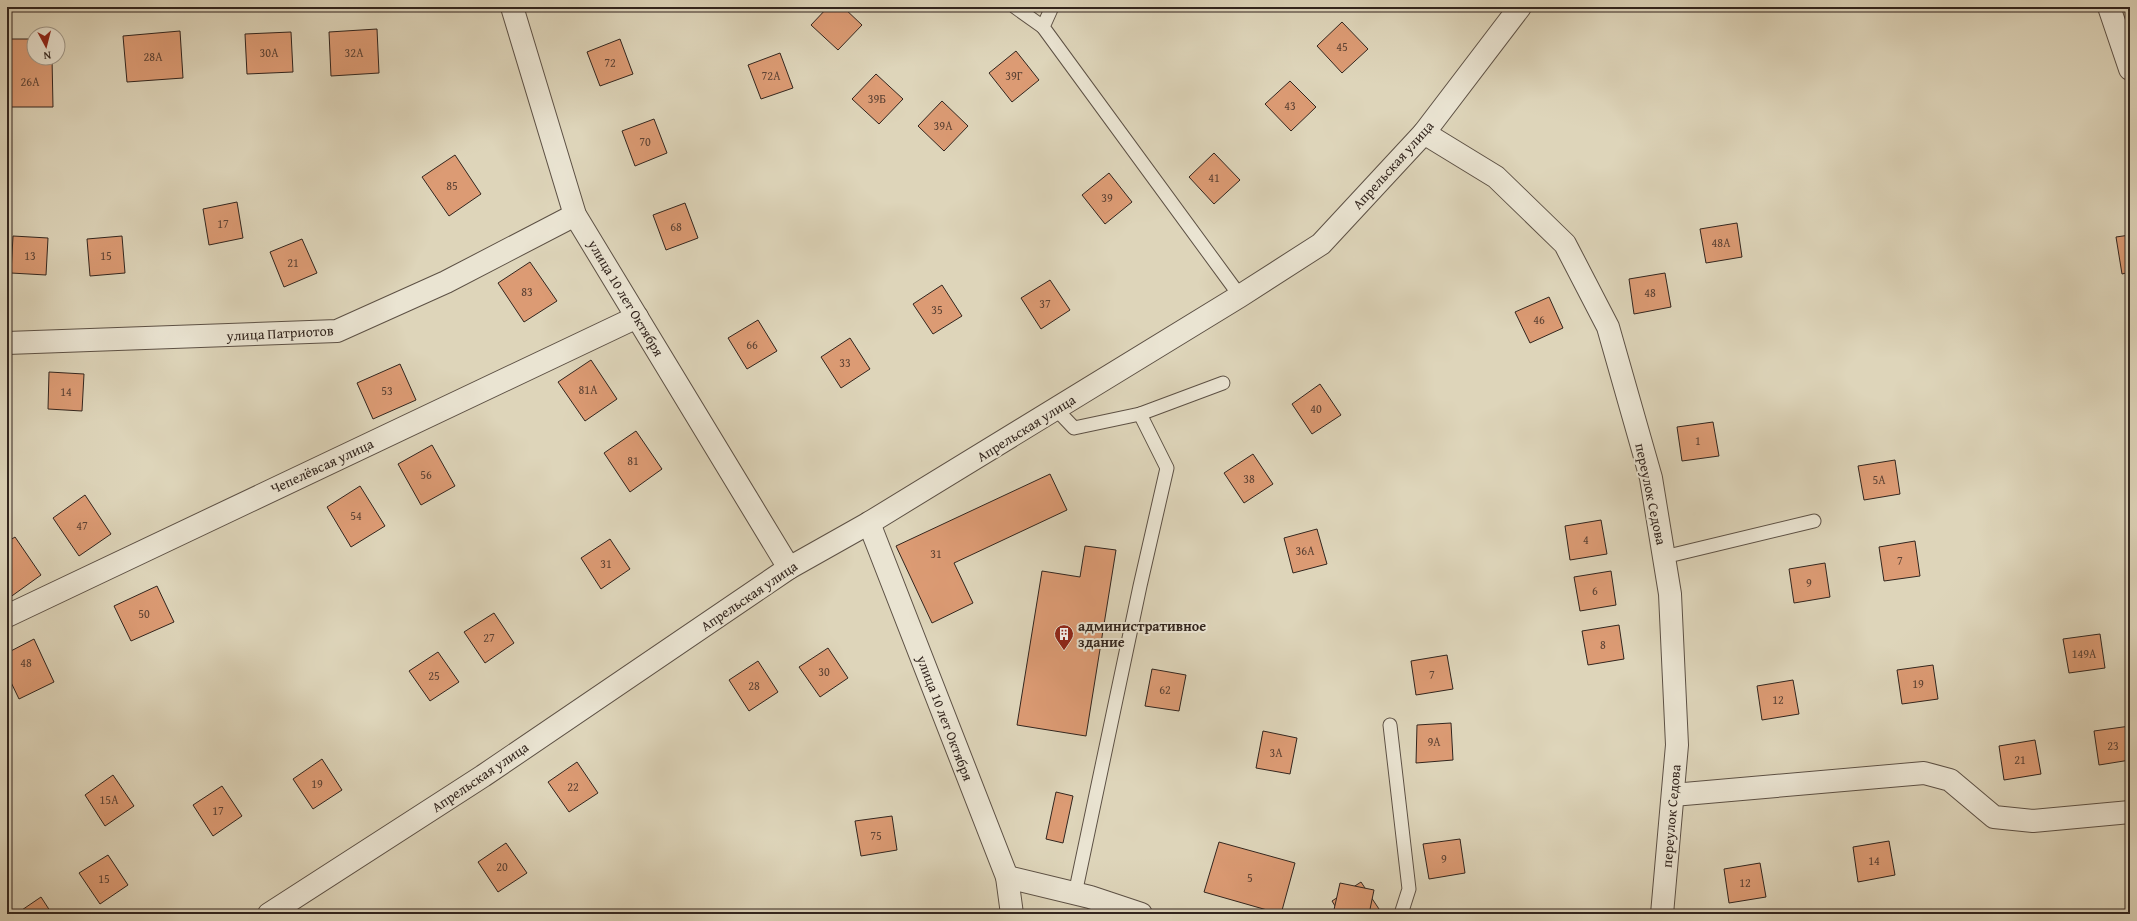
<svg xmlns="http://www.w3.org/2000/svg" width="2137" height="921" font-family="'Gentium Book Plus',serif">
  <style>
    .building { fill: #dc9b74; stroke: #32251e }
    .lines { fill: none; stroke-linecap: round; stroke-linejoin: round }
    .service-casing { stroke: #5d5145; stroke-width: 15 }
    .minor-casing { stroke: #5d5145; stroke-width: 24 }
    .service { stroke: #eae4d2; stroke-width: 13 }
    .minor { stroke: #eae4d2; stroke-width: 22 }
    .labels { text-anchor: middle; stroke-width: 4; stroke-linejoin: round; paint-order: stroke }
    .number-label { font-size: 12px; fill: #5c4234 }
    .street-label { font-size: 14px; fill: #32251e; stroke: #eae4d2 }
    .poi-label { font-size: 14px; font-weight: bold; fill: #32251e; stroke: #eae4d2; text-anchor: start }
  </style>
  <rect width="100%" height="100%" fill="#ded5ba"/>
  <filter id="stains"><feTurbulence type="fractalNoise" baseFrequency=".005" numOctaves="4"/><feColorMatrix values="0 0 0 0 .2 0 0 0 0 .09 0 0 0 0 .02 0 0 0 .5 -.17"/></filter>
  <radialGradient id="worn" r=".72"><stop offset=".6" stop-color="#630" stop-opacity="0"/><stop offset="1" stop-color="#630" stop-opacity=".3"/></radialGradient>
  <g class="building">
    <path d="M828,7h15l19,18 -24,25 -27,-25z"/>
    <path d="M1342,22l26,27 -26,24 -25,-27z"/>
    <path d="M377,29l2,44 -48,3 -2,-44z"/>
    <path d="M180,31l3,47 -56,4 -4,-46z"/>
    <path d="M291,32l2,40 -46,2 -2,-40z"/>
    <path d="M7,39h27v19h18l1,49h-46z"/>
    <path d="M620,39l13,35 -33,12 -13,-34z"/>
    <path d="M1016,51l23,29 -27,22 -23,-29z"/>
    <path d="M780,53l13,35 -32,11 -13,-34z"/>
    <path d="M876,74l27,25 -24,25 -27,-25z"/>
    <path d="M1290,81l26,26 -25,24 -26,-27z"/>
    <path d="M942,101l26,25 -24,25 -26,-25z"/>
    <path d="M654,119l13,34 -32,13 -13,-35z"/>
    <path d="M1214,153l26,27 -26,24 -25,-27z"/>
    <path d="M455,155l26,39 -32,22 -27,-39z"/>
    <path d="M1109,173l23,29 -27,22 -23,-29z"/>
    <path d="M237,202l6,36 -34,7 -6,-36z"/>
    <path d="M685,203l13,35 -32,12 -13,-35z"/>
    <path d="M1737,223l5,34 -36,6 -6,-34z"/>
    <path d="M2130,235v37l-8,2 -6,-37z"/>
    <path d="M13,236l35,2 -2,37 -35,-2z"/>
    <path d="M122,236l3,37 -35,3 -3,-37z"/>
    <path d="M302,239l15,34 -33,14 -14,-35z"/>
    <path d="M530,262l27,39 -33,21 -26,-39z"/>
    <path d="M1665,273l6,34 -37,7 -5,-35z"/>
    <path d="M1050,280l20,30 -29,19 -20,-31z"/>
    <path d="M942,285l20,31 -29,18 -20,-30z"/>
    <path d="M1549,297l14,31 -33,15 -15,-31z"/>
    <path d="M758,320l19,31 -30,18 -19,-31z"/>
    <path d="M850,338l20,31 -29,19 -20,-31z"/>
    <path d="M591,360l26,39 -32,22 -27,-39z"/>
    <path d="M400,364l16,36 -43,19 -16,-36z"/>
    <path d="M49,372l35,2 -2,37 -34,-2z"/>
    <path d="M1320,384l21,31 -29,19 -20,-30z"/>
    <path d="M1713,422l6,34 -37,5 -5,-34z"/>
    <path d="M636,431l26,38 -32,23 -26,-39z"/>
    <path d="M432,445l23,41 -34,19 -23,-41z"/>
    <path d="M1253,454l20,30 -29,19 -20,-30z"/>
    <path d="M1895,460l5,34 -36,6 -6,-34z"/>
    <path d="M1050,474l17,36 -113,53 19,40 -41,20 -36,-77z"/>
    <path d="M360,486l25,40 -34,21 -24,-40z"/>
    <path d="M85,495l26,39 -32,22 -26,-38z"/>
    <path d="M1601,520l6,34 -37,6 -5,-34z"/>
    <path d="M1317,529l10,35 -34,9 -9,-35z"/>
    <path d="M15,537l26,38 -32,23 -2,-3v-53z"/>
    <path d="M610,539l20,30 -29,20 -20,-31z"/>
    <path d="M1915,541l5,35 -36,5 -5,-34z"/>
    <path d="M1085,546l31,4 -30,186 -69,-11 25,-154 38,6z"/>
    <path d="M1825,563l5,34 -36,6 -5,-34z"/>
    <path d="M1611,571l5,34 -36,6 -6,-34z"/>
    <path d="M157,586l17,36 -43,19 -17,-35z"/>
    <path d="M494,613l20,30 -29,20 -21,-31z"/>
    <path d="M1619,625l5,34 -36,6 -6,-34z"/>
    <path d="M2100,634l5,34 -36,5 -6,-34z"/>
    <path d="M34,639l20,43 -35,17 -12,-25v-21z"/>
    <path d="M828,648l20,30 -28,19 -21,-30z"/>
    <path d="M438,652l21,30 -29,19 -21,-30z"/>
    <path d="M1447,655l6,34 -37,6 -5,-34z"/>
    <path d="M758,661l20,31 -29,19 -20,-31z"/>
    <path d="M1933,665l5,34 -36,5 -5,-34z"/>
    <path d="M1152,669l34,6 -7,36 -34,-5z"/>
    <path d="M1793,680l6,34 -37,6 -5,-34z"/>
    <path d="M1451,723l2,37 -37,3 1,-38z"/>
    <path d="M2130,726v34l-31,5 -5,-34z"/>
    <path d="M1263,731l34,7 -7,36 -34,-6z"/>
    <path d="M2035,740l6,34 -37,6 -5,-34z"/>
    <path d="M322,759l20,31 -29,19 -20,-30z"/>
    <path d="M577,762l21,31 -29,19 -21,-30z"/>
    <path d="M113,775l21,31 -29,20 -20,-31z"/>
    <path d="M222,786l20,30 -29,20 -20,-31z"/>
    <path d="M1056,792l17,4 -10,47 -17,-4z"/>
    <path d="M892,816l5,34 -36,6 -6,-35z"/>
    <path d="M1460,839l5,34 -36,6 -6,-35z"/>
    <path d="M1889,841l6,34 -37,7 -5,-35z"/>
    <path d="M1219,842l76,21 -14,51 -77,-22z"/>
    <path d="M506,843l21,30 -29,19 -20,-30z"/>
    <path d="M108,855l20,30 -28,19 -21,-31z"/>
    <path d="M1760,863l6,34 -37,6 -5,-34z"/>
    <path d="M1361,882l20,30 -41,2 -8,-13z"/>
    <path d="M1340,883l34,7 -5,24h-36z"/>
    <path d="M41,897l11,17h-36z"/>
  </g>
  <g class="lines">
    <g class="service-casing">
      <g id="service">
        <path d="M1015,7l28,20"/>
        <path d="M1052,7l-9,20 197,269"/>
        <path d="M1056,409l18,19 66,-14 83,-31"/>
        <path d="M1664,557l150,-36"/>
        <path d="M1390,725l19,164 -8,25"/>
        <path d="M1075,894l65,-308 27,-118 -27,-54"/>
      </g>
    </g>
    <g class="minor-casing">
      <g id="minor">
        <path d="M512,7l63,208 214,353"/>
        <path d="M2109,7l21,62"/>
        <path d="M1424,133l72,44 69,67 43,83 43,151 19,116 7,151 -15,169"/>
        <path d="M7,343l330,-12 109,-49 129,-67"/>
        <path d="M869,523l138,354 5,37"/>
        <path d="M7,616l630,-299"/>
        <path d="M1673,795l251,-22 26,7 44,37 39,4 97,-9"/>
        <path d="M1007,877l83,20 51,17"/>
        <path d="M269,914l214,-138 306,-208 80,-45 371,-227 81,-52 103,-111 96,-126"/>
      </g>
    </g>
    <use href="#service" class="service"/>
    <use href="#minor" class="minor"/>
  </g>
  <defs>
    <g id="building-pin" transform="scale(1)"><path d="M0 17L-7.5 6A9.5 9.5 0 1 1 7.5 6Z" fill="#8f2418" stroke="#eae4d2"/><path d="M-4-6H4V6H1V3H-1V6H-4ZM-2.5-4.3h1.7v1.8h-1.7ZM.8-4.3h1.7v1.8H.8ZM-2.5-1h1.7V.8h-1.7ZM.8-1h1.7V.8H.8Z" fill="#fff"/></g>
  </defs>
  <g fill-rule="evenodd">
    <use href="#building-pin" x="1064" y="634"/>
  </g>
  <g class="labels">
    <g class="number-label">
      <text x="1342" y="51">45</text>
      <text x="269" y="57">30А</text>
      <text x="354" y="57">32А</text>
      <text x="153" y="61">28А</text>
      <text x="610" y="67">72</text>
      <text x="771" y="80">72А</text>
      <text x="1014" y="80">39Г</text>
      <text x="30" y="86">26А</text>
      <text x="877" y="103">39Б</text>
      <text x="1290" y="110">43</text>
      <text x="943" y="130">39А</text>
      <text x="645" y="146">70</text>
      <text x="1214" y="182">41</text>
      <text x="452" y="190">85</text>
      <text x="1107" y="202">39</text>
      <text x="223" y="228">17</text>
      <text x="676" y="231">68</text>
      <text x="1721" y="247">48А</text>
      <text x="30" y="260">13</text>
      <text x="106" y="260">15</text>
      <text x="293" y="267">21</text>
      <text x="527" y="296">83</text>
      <text x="1650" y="297">48</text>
      <text x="1045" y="308">37</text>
      <text x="937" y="314">35</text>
      <text x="1539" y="324">46</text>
      <text x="752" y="349">66</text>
      <text x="845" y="367">33</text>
      <text x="588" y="394">81А</text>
      <text x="387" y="395">53</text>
      <text x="66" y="396">14</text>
      <text x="1316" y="413">40</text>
      <text x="1698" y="445">1</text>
      <text x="633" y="465">81</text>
      <text x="426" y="479">56</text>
      <text x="1249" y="483">38</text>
      <text x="1879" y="484">5А</text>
      <text x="356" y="520">54</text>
      <text x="82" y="530">47</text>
      <text x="1586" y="544">4</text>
      <text x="1305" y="555">36А</text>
      <text x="936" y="558">31</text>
      <text x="1900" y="565">7</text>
      <text x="606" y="568">31</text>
      <text x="1809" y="587">9</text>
      <text x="1595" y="595">6</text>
      <text x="144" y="618">50</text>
      <text x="489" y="642">27</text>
      <text x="1603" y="649">8</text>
      <text x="2084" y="658">149А</text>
      <text x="26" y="667">48</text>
      <text x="824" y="676">30</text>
      <text x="1432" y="679">7</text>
      <text x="434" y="680">25</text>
      <text x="1918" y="688">19</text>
      <text x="754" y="690">28</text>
      <text x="1165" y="694">62</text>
      <text x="1778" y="704">12</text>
      <text x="1434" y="746">9А</text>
      <text x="2113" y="750">23</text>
      <text x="1276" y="757">3А</text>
      <text x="2020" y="764">21</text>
      <text x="317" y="788">19</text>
      <text x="573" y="791">22</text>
      <text x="109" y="804">15А</text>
      <text x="218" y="815">17</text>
      <text x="876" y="840">75</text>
      <text x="1444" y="863">9</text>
      <text x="1874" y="865">14</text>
      <text x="502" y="871">20</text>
      <text x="1250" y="882">5</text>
      <text x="104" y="883">15</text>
      <text x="1745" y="887">12</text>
    </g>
    <g class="street-label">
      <text transform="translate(1393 165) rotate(-48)" y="5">Апрельская улица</text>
      <text transform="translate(626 298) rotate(59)" y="5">улица 10 лет Октября</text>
      <text transform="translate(280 333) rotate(-3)" y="5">улица Патриотов</text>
      <text transform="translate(1026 428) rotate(-32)" y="5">Апрельская улица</text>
      <text transform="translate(322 466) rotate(-25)" y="5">Чепелёвсая улица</text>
      <text transform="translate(1651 494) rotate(78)" y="5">переулок Седова</text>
      <text transform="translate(749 596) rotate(-34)" y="5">Апрельская улица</text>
      <text transform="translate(945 718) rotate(69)" y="5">улица 10 лет Октября</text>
      <text transform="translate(480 777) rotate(-34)" y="5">Апрельская улица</text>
      <text transform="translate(1671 816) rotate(-85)" y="5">переулок Седова</text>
    </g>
    <g class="poi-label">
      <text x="1078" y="631">административное<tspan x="1078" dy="16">здание</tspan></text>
    </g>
  </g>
  <rect width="2137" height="921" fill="none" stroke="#ded5ba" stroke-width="24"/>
  <rect x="8" y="8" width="2121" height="905" fill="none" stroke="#32251e" stroke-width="2"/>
  <rect x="12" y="12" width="2113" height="897" fill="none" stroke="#32251e"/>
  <g transform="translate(46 46) rotate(173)"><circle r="19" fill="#eae4d2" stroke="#a0988a"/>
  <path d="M0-3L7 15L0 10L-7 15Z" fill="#8f2418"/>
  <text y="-6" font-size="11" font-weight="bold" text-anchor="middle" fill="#32251e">N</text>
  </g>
  <rect width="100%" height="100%" filter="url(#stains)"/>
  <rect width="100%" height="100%" fill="url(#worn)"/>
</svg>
